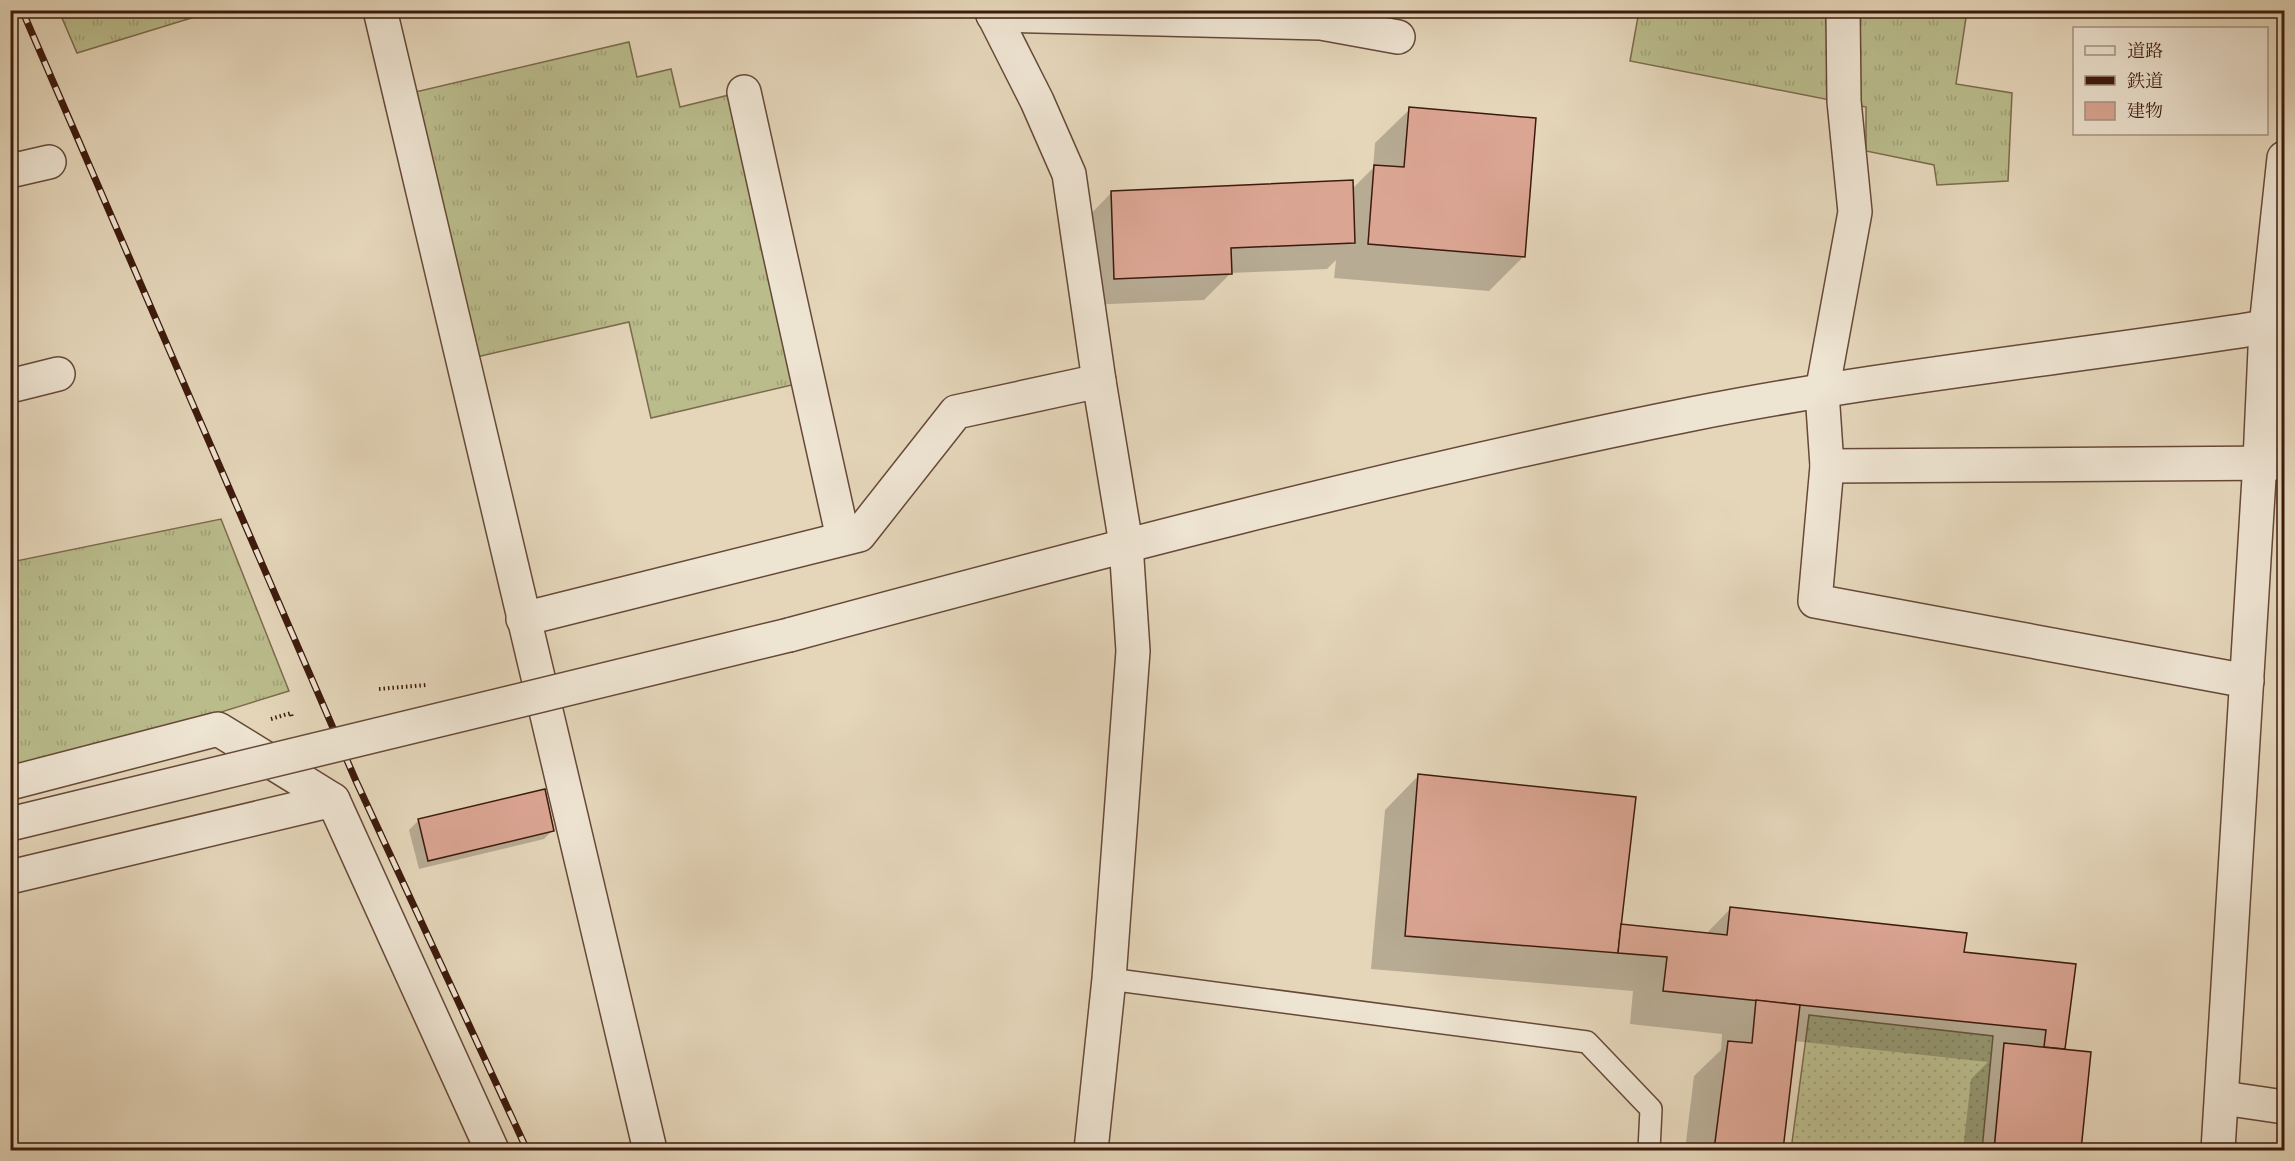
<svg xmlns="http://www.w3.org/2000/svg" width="2295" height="1161" font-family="'Libre Caslon Text','Noto Serif JP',serif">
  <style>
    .grass { fill: url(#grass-tufts); stroke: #7c6b4c; stroke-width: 1.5 }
    .garden { fill: url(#garden-dots); stroke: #7c6b4c; stroke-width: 1.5 }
    .shadow { fill: #0003 }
    .building { fill: #dba593; stroke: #3d1a0c; stroke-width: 1.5 }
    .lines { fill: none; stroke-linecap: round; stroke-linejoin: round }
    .service-casing { stroke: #674938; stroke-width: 24 }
    .minor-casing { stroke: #674938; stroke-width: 36 }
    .tertiary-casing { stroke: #674938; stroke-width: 36 }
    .path { stroke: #3d1a0c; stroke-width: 4; stroke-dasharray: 1.5 3; stroke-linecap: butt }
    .service { stroke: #eee4d2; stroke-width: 21 }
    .minor { stroke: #eee4d2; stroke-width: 33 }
    .tertiary { stroke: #eee4d2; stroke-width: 33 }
    .rail-casing { stroke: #3d1a0c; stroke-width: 7 }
    .rail { stroke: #eee4d2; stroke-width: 4.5; stroke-dasharray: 14; stroke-linecap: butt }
    .tertiary-bridge-casing { stroke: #674938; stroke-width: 36; stroke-linecap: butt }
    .tertiary-bridge { stroke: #eee4d2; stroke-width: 33 }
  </style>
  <defs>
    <pattern id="grass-tufts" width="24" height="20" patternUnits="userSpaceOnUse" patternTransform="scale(1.5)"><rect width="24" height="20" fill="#babc8c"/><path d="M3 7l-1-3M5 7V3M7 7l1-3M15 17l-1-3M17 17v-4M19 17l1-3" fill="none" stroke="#a1a178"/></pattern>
    <pattern id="garden-dots" width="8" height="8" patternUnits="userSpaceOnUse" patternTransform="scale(1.5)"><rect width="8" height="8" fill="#babc8c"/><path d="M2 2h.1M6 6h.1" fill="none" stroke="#a1a178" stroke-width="1.8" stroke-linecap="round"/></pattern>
  </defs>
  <rect width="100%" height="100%" fill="#e5d6ba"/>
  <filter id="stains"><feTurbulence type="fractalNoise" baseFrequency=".00333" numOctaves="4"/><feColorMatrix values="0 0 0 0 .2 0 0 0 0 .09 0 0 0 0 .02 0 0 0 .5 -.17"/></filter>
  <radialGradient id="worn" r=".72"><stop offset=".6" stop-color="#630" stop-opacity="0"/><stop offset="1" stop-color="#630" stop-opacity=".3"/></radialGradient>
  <g class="grass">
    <path d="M197,11l1,5 -121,37 -18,-42z"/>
    <path d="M1639,11h328l-11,73 56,9 -4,88 -71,4 -3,-20 -68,-14v-44l-236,-46z"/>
    <path d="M629,42l8,35 34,-8 9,38 49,-12 67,289 -145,34 -22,-96 -157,36 -61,-265z"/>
    <path d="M221,519l68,172 -278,86v-215z"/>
  </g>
  <path class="garden" d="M1809,1015l184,21 -11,114h-191z"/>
  <g class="shadow">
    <path d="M1410,109l113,148 -34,34 -155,-13 2,-18 -9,9 -96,4 -27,27 -116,5 -3,-85 26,-27 240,-3 22,-22 2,-25z"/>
    <path d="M1419,775l201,151 85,9 26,-27 231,45 113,12 -12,86 27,2 -10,97h-117l8,-71 17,-17 -194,-21 -12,109h-97l9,-74 27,-26 1,-16 -92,-10 3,-33 -262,-22 14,-159z"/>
    <path d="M544,791l9,39 -9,9 -125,30 -10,-39 9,-9z"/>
  </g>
  <g class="building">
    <path d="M1409,107l127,11 -11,139 -157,-13 6,-79 30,2z"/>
    <path d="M1353,180l2,63 -124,5 1,26 -118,5 -3,-88z"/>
    <path d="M1418,774l218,23 -18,156 -213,-17z"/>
    <path d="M545,789l9,42 -126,30 -10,-42z"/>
    <path d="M1730,907l237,26 -3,19 112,12 -11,85 -21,-2 2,-17 -383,-39 4,-34 -49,-4 3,-29 106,11z"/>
    <path d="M1756,1000l44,5 -17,145h-69l14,-109 24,2z"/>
    <path d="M2004,1043l87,9 -10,98h-87z"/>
  </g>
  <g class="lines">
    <g class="service-casing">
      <path id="service" d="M1109,979l478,63 64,67 -2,41"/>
    </g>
    <g class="minor-casing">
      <g id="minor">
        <path d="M380,10l270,1140"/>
        <path d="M991,10l46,91 32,73 30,207 27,163"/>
        <path d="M1843,10l1,91 11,111 -33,180 5,74 -12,135 432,80"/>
        <path d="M993,15l328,8 77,14"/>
        <path d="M744,92l99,446"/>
        <path d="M10,171l39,-9"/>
        <path d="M2266,327l18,-169"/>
        <path d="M10,386l48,-12"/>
        <path d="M1827,466l457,-3"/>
        <path d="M523,619l336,-84 97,-123 143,-31"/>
        <path d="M10,783l208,-54 115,71 159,350"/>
        <path d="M10,877l323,-77"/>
        <path d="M2223,1098l61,9"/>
      </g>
    </g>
    <g class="tertiary-casing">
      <g id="tertiary">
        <path d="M789,635c300,-81 599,-160 903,-221 196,-39 396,-58 592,-90"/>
        <path d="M1091,1150l18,-171 24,-328 -7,-107"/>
        <path d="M2218,1150l42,-689 6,-134"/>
      </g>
    </g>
    <g class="path">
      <path d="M379,689l47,-4"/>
      <path d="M271,719l20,-6 1,5"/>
    </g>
    <use href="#service" class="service"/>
    <use href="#minor" class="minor"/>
    <use href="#tertiary" class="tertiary"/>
    <g class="rail-casing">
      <path id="rail" d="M22,10l334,771 171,369"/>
    </g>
    <use href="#rail" class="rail"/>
    <g class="tertiary-bridge-casing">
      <path id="tertiary-bridge" d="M10,824l779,-189"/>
    </g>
    <use href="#tertiary-bridge" class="tertiary-bridge"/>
  </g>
  <rect width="2295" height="1161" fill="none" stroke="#e5d6ba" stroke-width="36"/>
  <rect x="12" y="12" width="2271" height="1137" fill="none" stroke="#3d1a0c" stroke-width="3"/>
  <rect x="18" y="18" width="2259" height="1125" fill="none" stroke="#3d1a0c" stroke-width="1.5"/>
  <rect x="2073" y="27" width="195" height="108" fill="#eee4d2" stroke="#a79383" stroke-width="1.5"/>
  <rect x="2085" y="46" width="30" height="9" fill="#eee4d2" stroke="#a79383" stroke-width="1.5"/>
  <text x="2127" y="57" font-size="18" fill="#3d1a0c">道路</text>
  <rect x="2085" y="76" width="30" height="9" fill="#3d1a0c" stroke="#a79383" stroke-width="1.5"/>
  <text x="2127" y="87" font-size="18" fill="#3d1a0c">鉄道</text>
  <rect x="2085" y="102" width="30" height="18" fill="#dba593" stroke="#a79383" stroke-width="1.5"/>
  <text x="2127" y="117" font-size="18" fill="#3d1a0c">建物</text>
  <rect width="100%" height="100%" filter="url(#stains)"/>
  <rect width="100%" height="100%" fill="url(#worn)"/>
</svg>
